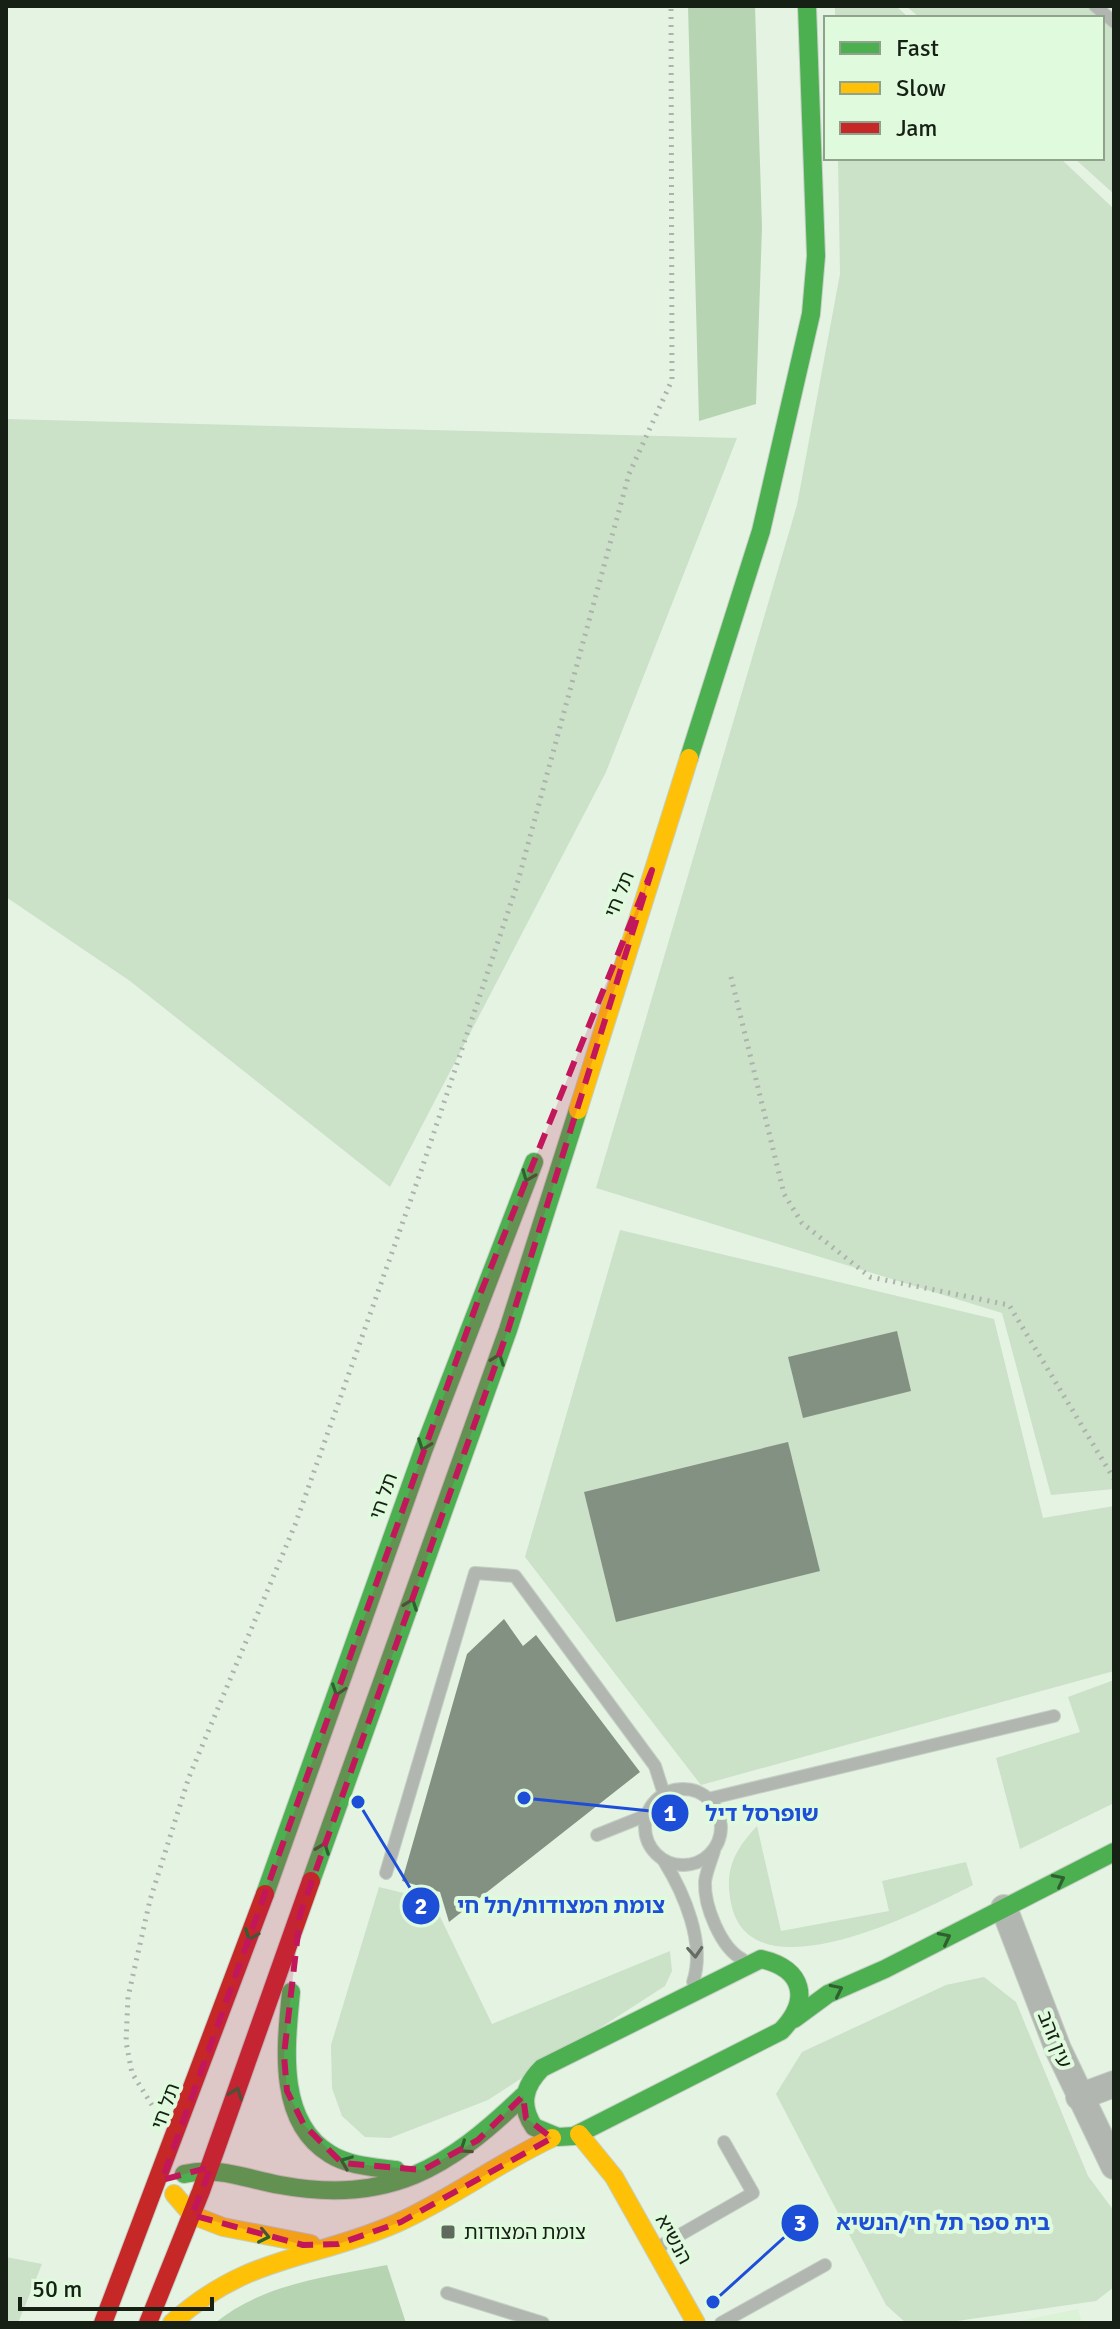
<svg xmlns="http://www.w3.org/2000/svg" width="1120" height="2329" font-family="Signika,'Noto Sans Hebrew',sans-serif">
  <style>
    .built { fill: #dbf2d7 }
    .green { fill: #cbe1c8 }
    .forest { fill: #b6d4b2 }
    .building { fill: #839182 }
    .lines { fill: none; stroke-linecap: round; stroke-linejoin: round }
    .lane-casing { stroke: #c5d0c4; stroke-width: 14 }
    .street-casing { stroke: #c5d0c4; stroke-width: 28 }
    .fast-casing { stroke: #c5d0c4; stroke-width: 20 }
    .slow-casing { stroke: #c5d0c4; stroke-width: 20 }
    .jam-casing { stroke: #c5d0c4; stroke-width: 20 }
    .path { stroke: #acb2ac; stroke-width: 5; stroke-dasharray: 2 6; stroke-linecap: butt }
    .lane { stroke: #b1b7b0; stroke-width: 12 }
    .street { stroke: #b1b7b0; stroke-width: 26 }
    .fast { stroke: #4caf50; stroke-width: 18 }
    .slow { stroke: #ffc107; stroke-width: 18 }
    .jam { stroke: #c62828; stroke-width: 18 }
    .oneway { stroke: #2f6030 }
    .oneway2 { stroke: #646c62 }
    .marked { fill: #c2185b; fill-opacity: 0.2; stroke: #c2185b; stroke-width: 6; stroke-dasharray: 16 10; stroke-linejoin: round }
    .poi-dot { fill: #5f6a5d; stroke: #dffadc; stroke-width: 3 }
    .labels { text-anchor: middle; stroke-width: 8; stroke-linejoin: round; paint-order: stroke }
    .street-label { font-size: 20px; fill: #172015; stroke: #dffadc }
    .poi-label { font-size: 20px; fill: #172015; stroke: #dffadc; text-anchor: start }
    .leader { fill: none; stroke: #1d4ed8; stroke-width: 3 }
    .callout-dot { fill: #1d4ed8; stroke: #dffadc; stroke-width: 3 }
    .mark-label { font-size: 24px; text-anchor: middle; font-weight: bold; fill: #fff }
    .callout-label { font-size: 22px; text-anchor: middle; font-weight: bold; fill: #1d4ed8; stroke: #dffadc; stroke-width: 8; stroke-linejoin: round; paint-order: stroke }
  </style>
  <rect width="100%" height="100%" fill="#e5f3e3"/>
  <path class="built" d="M1078,2309l4,14h-72z"/>
  <g class="green">
    <path d="M835,6h61l13,12h-74z"/>
    <path d="M906,6h189l19,16v172l-40,-36h28v-140h-182z"/>
    <path d="M838,158h222l54,51v1280l-63,6 -49,-182 -406,-125 201,-683 43,-231z"/>
    <path d="M6,419l731,19 -131,334 -216,415 -260,-206 -124,-84z"/>
    <path d="M620,1230l374,89 49,199 71,-12v165l-413,114 -176,-228z"/>
    <path d="M1114,1680v123l-94,46 -24,-91 84,-26 -12,-35z"/>
    <path d="M757,1826l24,105 108,-20 -7,-30 84,-19 7,23c-49,25 -223,115 -242,18 -7,-34 4,-53 26,-77z"/>
    <path d="M379,1887l53,13 60,124 178,-73 2,20 -7,15 -177,114 -98,38 -25,-1 -23,-21 -10,-28 -1,-43z"/>
    <path d="M984,1977l32,25 72,174 26,35v76l-18,14 -153,22h-37l-20,-18 -110,-211 26,-42 144,-67z"/>
    <path d="M6,2257l36,7 -24,59h-12z"/>
  </g>
  <g class="forest">
    <path d="M688,6h67l7,221 -6,177 -57,17z"/>
    <path d="M387,2265l19,58h-191c49,-40 112,-46 172,-58z"/>
  </g>
  <g class="building">
    <path d="M897,1331l14,60 -108,27 -15,-61z"/>
    <path d="M788,1442l32,129 -204,51 -32,-130z"/>
    <path d="M504,1619l19,27 13,-11 104,137 -191,150 -9,-30 -38,-11 65,-227z"/>
  </g>
  <g class="lines">
    <g class="lane-casing">
      <g id="lane">
        <path d="M1095,6l19,16"/>
        <circle cx="683" cy="1827" r="38"/>
        <path d="M708,1799l346,-83"/>
        <path d="M597,1835l50,-20"/>
        <path d="M714,1851c-3,10 -8,21 -9,31 -1,24 16,66 37,77"/>
        <path d="M664,1861c20,32 42,83 29,121"/>
        <path d="M386,1873l89,-300 40,3 140,190 9,28"/>
        <path d="M657,2248l96,-55 -29,-51"/>
        <path d="M447,2293l96,30"/>
        <path d="M721,2323l104,-58"/>
      </g>
    </g>
    <g class="street-casing">
      <g id="street">
        <path d="M1004,1908l54,141 56,117"/>
        <path d="M1079,2097l35,-13"/>
      </g>
    </g>
    <g class="fast-casing">
      <g id="fast">
        <path d="M689,758l72,-227 50,-217 5,-58 -9,-250"/>
        <path d="M311,1881l197,-551 70,-220"/>
        <path d="M265,1894l158,-443 111,-289"/>
        <path d="M761,1959c43,10 50,41 20,72l-207,105 -16,1 -24,-10c-15,-22 -10,-41 8,-59z"/>
        <path d="M291,1992c-5,53 -15,129 39,162 19,12 44,13 66,16"/>
        <path d="M794,2019l34,-25 57,-25 229,-117"/>
        <path d="M184,2174c36,-8 62,5 96,11 109,20 168,-17 243,-89"/>
      </g>
    </g>
    <g class="slow-casing">
      <g id="slow">
        <path d="M578,1110l111,-352"/>
        <path d="M579,2134l35,43 82,146"/>
        <path d="M174,2194l18,21 31,12 88,17"/>
        <path d="M172,2323c76,-69 139,-62 225,-100 54,-24 101,-60 155,-85"/>
      </g>
    </g>
    <g class="jam-casing">
      <g id="jam">
        <path d="M103,2323l162,-429"/>
        <path d="M148,2323l53,-132 110,-310"/>
      </g>
    </g>
    <g class="path">
      <path d="M731,977l53,217 18,29 68,54 139,28 105,174"/>
      <path d="M152,2105l-20,-32 -6,-31 2,-45 22,-97 39,-123 106,-252 126,-354 95,-283 113,-414 43,-94 -1,-374"/>
    </g>
    <use href="#lane" class="lane"/>
    <use href="#street" class="street"/>
    <use href="#fast" class="fast"/>
    <use href="#slow" class="slow"/>
    <use href="#jam" class="jam"/>
  </g>
  <defs><path id="oneway-chevron" d="M-2-3.5L2.5 0L-2 3.5" fill="none" stroke-width="1.6" stroke-linecap="round" stroke-linejoin="round" transform="scale(2)"/></defs>
  <g class="oneway">
    <use href="#oneway-chevron" transform="translate(528 1176) rotate(112)"/>
    <use href="#oneway-chevron" transform="translate(498 1359) rotate(-70)"/>
    <use href="#oneway-chevron" transform="translate(424 1445) rotate(110)"/>
    <use href="#oneway-chevron" transform="translate(411 1604) rotate(-70)"/>
    <use href="#oneway-chevron" transform="translate(338 1690) rotate(109)"/>
    <use href="#oneway-chevron" transform="translate(323 1848) rotate(-70)"/>
    <use href="#oneway-chevron" transform="translate(1059 1880) rotate(-27)"/>
    <use href="#oneway-chevron" transform="translate(251 1935) rotate(110)"/>
    <use href="#oneway-chevron" transform="translate(945 1938) rotate(-27)"/>
    <use href="#oneway-chevron" transform="translate(837 1990) rotate(-26)"/>
    <use href="#oneway-chevron" transform="translate(236 2093) rotate(-70)"/>
    <use href="#oneway-chevron" transform="translate(465 2148) rotate(146)"/>
    <use href="#oneway-chevron" transform="translate(346 2162) rotate(-158)"/>
    <use href="#oneway-chevron" transform="translate(264 2236) rotate(12)"/>
  </g>
  <use class="oneway2" href="#oneway-chevron" transform="translate(695 1952) rotate(86)"/>
  <path class="marked" d="M652,870l-144,460 -208,585 -16,140 3,36 17,34 38,38 81,7 55,-30 45,-44 3,22 26,20 -151,84 -63,22 -35,1 -111,-30 19,-48 -49,13 319,-888z"/>
  <rect class="poi-dot" x="440" y="2224" width="16" height="16" rx="4"/>
  <g class="labels">
    <g class="street-label">
      <text transform="translate(619 894) rotate(-68)" y="7">תל חי</text>
      <text transform="translate(383 1496) rotate(-71)" y="7">תל חי</text>
      <text transform="translate(1055 2039) rotate(68)" y="7">עין זהב</text>
      <text transform="translate(165 2106) rotate(-70)" y="7">תל חי</text>
      <text transform="translate(674 2239) rotate(61)" y="7">הנשיא</text>
    </g>
    <g class="poi-label">
      <text x="464" y="2239">צומת המצודות</text>
    </g>
  </g>
  <path class="leader" d="M524 1798L670 1813M358 1802L421 1906M713 2302L800 2223"/>
  <g class="callout-dot">
    <circle cx="524" cy="1798" r="8"/>
    <circle cx="358" cy="1802" r="8"/>
    <circle cx="713" cy="2302" r="8"/>
    <circle cx="670" cy="1813" r="20"/>
    <circle cx="421" cy="1906" r="20"/>
    <circle cx="800" cy="2223" r="20"/>
  </g>
  <g class="mark-label">
    <text x="670" y="1821">1</text>
    <text x="421" y="1914">2</text>
    <text x="800" y="2231">3</text>
  </g>
  <g class="callout-label">
    <text x="762" y="1821">שופרסל דיל</text>
    <text x="561" y="1913">צומת המצודות/תל חי</text>
    <text x="943" y="2230">בית ספר תל חי/הנשיא</text>
  </g>
  <rect width="1120" height="2329" fill="none" stroke="#172015" stroke-width="16"/>
  <rect x="824" y="16" width="280" height="144" fill="#dffadc" stroke="#8fa38c" stroke-width="2"/>
  <rect x="840" y="42" width="40" height="12" fill="#4caf50" stroke="#8fa38c" stroke-width="2"/>
  <text x="896" y="56" font-size="24" fill="#172015">Fast</text>
  <rect x="840" y="82" width="40" height="12" fill="#ffc107" stroke="#8fa38c" stroke-width="2"/>
  <text x="896" y="96" font-size="24" fill="#172015">Slow</text>
  <rect x="840" y="122" width="40" height="12" fill="#c62828" stroke="#8fa38c" stroke-width="2"/>
  <text x="896" y="136" font-size="24" fill="#172015">Jam</text>
  <path d="M20 2297v12h192v-12" fill="none" stroke="#172015" stroke-width="4"/>
  <text x="32" y="2297" font-size="24" fill="#172015" stroke="#dffadc" stroke-width="6" paint-order="stroke">50 m</text>
</svg>
